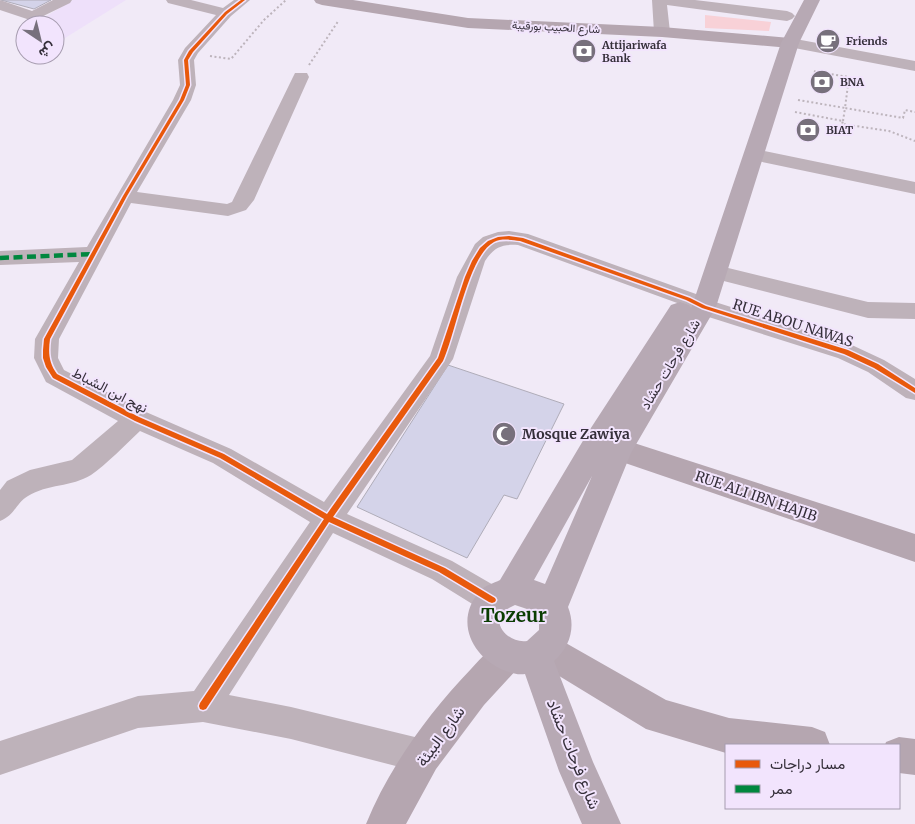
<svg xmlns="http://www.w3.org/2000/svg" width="915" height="824" font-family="Merriweather,Vazirmatn,serif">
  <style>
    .built { fill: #eee0fa }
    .green { fill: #f8d1d7 }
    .building { fill: #d4d3e9; stroke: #afacb8 }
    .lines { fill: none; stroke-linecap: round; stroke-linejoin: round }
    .path { stroke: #bdb4bc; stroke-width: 2; stroke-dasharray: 2 2.5; stroke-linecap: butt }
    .street { fill: #beb2ba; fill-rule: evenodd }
    .secondary { fill: #b5a6b0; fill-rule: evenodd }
    .primary { fill: #b7a9b4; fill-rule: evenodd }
    .quiet { stroke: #00873e; stroke-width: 4.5; stroke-dasharray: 9 4.5; stroke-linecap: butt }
    .cycleway-casing { stroke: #f2e4fd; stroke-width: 3 }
    .cycleway { fill: #e8590c; fill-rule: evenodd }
    .labels { text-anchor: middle; stroke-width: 4; stroke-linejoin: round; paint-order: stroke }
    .far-street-label { font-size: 11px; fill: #352f3a; stroke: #f2e4fd }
    .far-poi-label { font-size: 11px; font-weight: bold; fill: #352f3a; stroke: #f2e4fd; text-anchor: start }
    .street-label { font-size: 14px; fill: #352f3a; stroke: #f2e4fd }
    .poi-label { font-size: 14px; font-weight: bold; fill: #352f3a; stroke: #f2e4fd; text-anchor: start }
    .near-street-label { font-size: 16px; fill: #352f3a; stroke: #f2e4fd }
    .district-label { font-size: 19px; font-weight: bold; fill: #0b3d02; stroke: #f2e4fd }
  </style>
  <rect width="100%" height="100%" fill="#f1eaf7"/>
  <path class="built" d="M73,0h53l-69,43 -2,-1v-17h-23z"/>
  <path class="green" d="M705,15l66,7 -2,9 -64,-3z"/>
  <g class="building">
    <path d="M1,0h50l-17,9z"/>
    <path d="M448,365l116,39 -47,95 -13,-4 -37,63 -110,-51z"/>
  </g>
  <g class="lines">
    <g class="path">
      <path d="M210,56l21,3 33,-39 22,-20"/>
      <path d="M309,65l30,-45"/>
      <path d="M798,100l47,8 4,-31 -37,-6"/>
      <path d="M795,112l48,9 -1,3 47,7 26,10"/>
      <path d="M843,121l2,-13 58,10 2,-8 10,2"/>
    </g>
    <g class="street">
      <path d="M0,0l32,11 21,-11h19l-2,3 -37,18 -33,-11z"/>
      <path d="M166,0h25l32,8 11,-8h16l-19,16 -33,37 -4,7 2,25 -5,15 -54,92 90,12 5,-2 61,-125 2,-4h12l2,4 -55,123 -8,10 -18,6 -97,-13 -72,136 -1,19 6,12 82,42 85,37 93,53 106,-146 27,-79 18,-33 8,-7 15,-5 11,-1 19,3 168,60 16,7 142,45 30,14 31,19v21l-9,-2 -38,-26 -30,-14 -142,-45 -16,-9 -162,-59c-16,-1 -24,2 -33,16l-32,98 -106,155 105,47 50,29 5,10 -5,10 -10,4 -10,-4 -50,-31 -99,-46 -104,162 62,12 132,32 12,5 5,12 -5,12 -12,5 -132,-34 -88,-17 -65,6 -138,47v-34l138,-45 56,-5 116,-169 -97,-59 -73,-32c-14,13 -34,34 -49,44 -19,12 -44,9 -63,21 -12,7 -13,19 -28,25v-31l7,-9 23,-11 42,-10 46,-39 -72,-39 -12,-24 1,-19 44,-77 -79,3v-14l87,-4 86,-147 7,-15 -2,-25 7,-12 31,-33 -48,-12z"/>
      <path d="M652,0h43l92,11 5,2 3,3 -3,3 -5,2 -120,-16 3,27 -2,3h-12l-2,-3z"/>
      <path d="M790,38l125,23v10l-131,-25 -2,-3 2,-3z"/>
      <path d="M755,149l160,33v12l-167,-35 -2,-4 2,-4z"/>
      <path d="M716,265l152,37 47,1v16l-47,-1 -160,-41 -3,-5 3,-5z"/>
    </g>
    <g class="secondary">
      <path d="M314,0h39l115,18 194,9 128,11 6,1 3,4 -3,4 -6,1 -128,-11 -194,-9 -146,-23 -6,-2z"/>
      <path d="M597,431l318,103v28l-328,-112 -4,-8 4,-8z"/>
      <path d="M545,633l12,5 109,62 63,18 83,9 13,5 5,13h-104v8l-80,-24 -113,-69 -5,-11 5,-11z"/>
      <path d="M506,640l12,4 5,12 -5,12 -34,37 -48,64 -30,55h-40c23,-57 63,-111 105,-155 11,-12 20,-23 35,-29z"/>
      <path d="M899,737l16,2v36l-16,-2v-28h-14l1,-3z"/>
    </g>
    <path class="primary" d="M804,0h16l-21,43 -83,264 -85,146 -63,154c8,20 2,40 -14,54l39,101 28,62h-39l-23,-53 -34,-97c-7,1 -13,-1 -19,-3 -33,-12 -53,-50 -26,-80 4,-5 14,-8 20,-11l87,-146 84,-129 9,-3 9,3 2,3 1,-2 89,-263zM592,476l-47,108 -11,-4zM515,605l15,5 9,9v11l-12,11c-17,3 -37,-17 -23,-30 3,-2 7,-4 11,-6z"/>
    <path class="quiet" d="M0,258l93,-4"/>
    <g class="cycleway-casing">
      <path id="cycleway" d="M241,0h4l-18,14 -34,38 -5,8 2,25 -6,15 -57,96 -77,143c-2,14 -1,24 7,35l82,43 85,37 103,60 111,-156 27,-81 7,-16 8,-13 8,-7 10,-4 11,-1 14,2 167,60 16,8 142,44 30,14 37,24v5l-41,-25 -30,-14 -142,-46 -16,-8 -166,-59c-8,-1 -18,-3 -26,1 -26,14 -38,91 -51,119l-110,156 112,51 50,30 1,2 -1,2 -3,1 -3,-1 -50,-30 -110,-50 -123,187 -3,1 -3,-1 -1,-3 1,-3 124,-184 -104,-61 -85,-37 -82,-43 -7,-11 -3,-9v-8l1,-11 79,-143 57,-96 6,-15 -2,-25 5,-9 36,-39z"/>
    </g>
    <use href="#cycleway" class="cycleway"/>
  </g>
  <defs>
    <g id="cafe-disc" transform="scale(1.25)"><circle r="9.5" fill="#77707c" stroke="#f2e4fd"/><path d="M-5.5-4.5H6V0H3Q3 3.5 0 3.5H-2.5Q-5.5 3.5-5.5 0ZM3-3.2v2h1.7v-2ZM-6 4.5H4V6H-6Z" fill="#fff"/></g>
    <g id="bank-disc" transform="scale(1.25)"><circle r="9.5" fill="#77707c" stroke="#f2e4fd"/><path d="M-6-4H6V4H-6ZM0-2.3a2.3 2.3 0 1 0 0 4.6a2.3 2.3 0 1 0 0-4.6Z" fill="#fff"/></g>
    <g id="mosque-disc" transform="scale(1.25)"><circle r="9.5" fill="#77707c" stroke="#f2e4fd"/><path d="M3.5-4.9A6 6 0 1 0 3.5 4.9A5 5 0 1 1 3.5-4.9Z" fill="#fff"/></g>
  </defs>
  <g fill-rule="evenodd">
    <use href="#cafe-disc" x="828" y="41"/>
    <use href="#bank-disc" x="584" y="51"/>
    <use href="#bank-disc" x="822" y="82"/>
    <use href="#bank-disc" x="808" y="130"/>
    <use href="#mosque-disc" x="504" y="434"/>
  </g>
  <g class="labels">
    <g class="far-street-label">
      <text transform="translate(556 27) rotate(3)" y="4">شارع الحبيب بورقيبة</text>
    </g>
    <g class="far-poi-label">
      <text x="846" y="45">Friends</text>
      <text x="602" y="49">Attijariwafa<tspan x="602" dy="13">Bank</tspan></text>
      <text x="840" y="86">BNA</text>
      <text x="826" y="134">BIAT</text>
    </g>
    <g class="street-label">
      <text transform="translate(793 323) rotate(18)" y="5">RUE ABOU NAWAS</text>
      <text transform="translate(670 364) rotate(-59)" y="5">شارع فرحات حشاد</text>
      <text transform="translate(110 390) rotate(27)" y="5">نهج ابن الشباط</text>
      <text transform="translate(756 496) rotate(19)" y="5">RUE ALI IBN HAJIB</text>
    </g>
    <g class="poi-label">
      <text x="522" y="439">Mosque Zawiya</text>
    </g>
    <g class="near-street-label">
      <text transform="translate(440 736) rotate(-54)" y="6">شارع البيئة</text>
      <text transform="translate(574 754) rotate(68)" y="6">شارع فرحات حشاد</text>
    </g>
    <g class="district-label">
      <text x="514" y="622">Tozeur</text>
    </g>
  </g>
  <rect x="725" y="744" width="175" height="65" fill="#f2e4fd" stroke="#a69caf"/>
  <rect x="735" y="760" width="25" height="8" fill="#e8590c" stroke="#a69caf"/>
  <text x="770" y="769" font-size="15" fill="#352f3a">مسار دراجات</text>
  <rect x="735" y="785" width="25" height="8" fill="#00873e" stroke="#a69caf"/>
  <text x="770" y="794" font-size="15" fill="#352f3a">ممر</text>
  <g transform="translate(40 40) rotate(145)"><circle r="24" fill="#f2e4fd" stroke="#a69caf"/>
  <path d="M0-4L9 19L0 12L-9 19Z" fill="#77707c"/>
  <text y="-8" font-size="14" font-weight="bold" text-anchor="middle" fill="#352f3a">ش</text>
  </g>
</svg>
